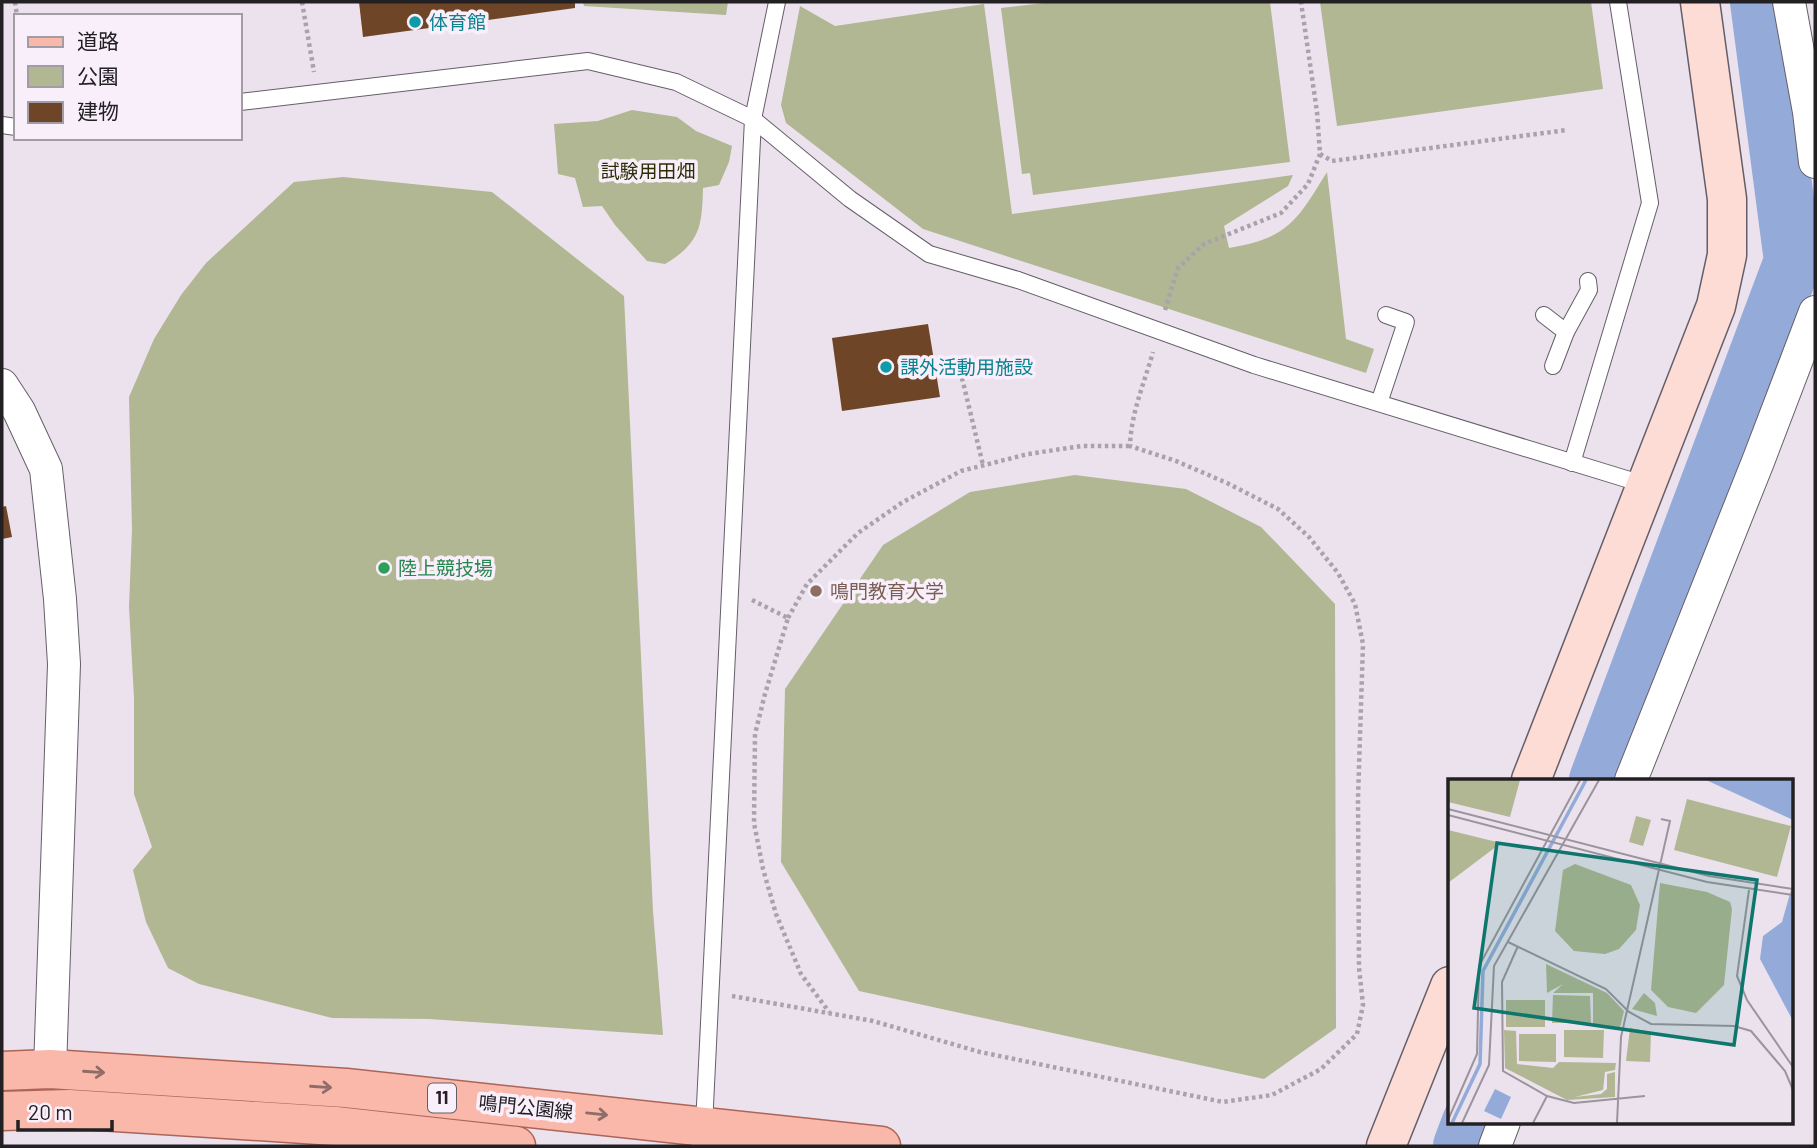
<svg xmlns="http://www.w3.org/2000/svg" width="1817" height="1148" font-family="Barlow,'Noto Sans JP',sans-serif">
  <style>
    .green { fill: #b1b792 }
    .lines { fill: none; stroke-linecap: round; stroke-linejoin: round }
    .river { stroke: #94abda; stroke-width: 58 }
    .building { fill: #6f4527 }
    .lane-casing { stroke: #655e68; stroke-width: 18 }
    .street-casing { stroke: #655e68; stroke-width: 34 }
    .secondary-casing { stroke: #655e68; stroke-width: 41 }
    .primary-casing { stroke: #ac6457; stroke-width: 41 }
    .path { stroke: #a9a2ac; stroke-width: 4.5; stroke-dasharray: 3.5 3.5; stroke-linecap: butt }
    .lane { stroke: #fff; stroke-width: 16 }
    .street { stroke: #fff; stroke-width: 32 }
    .secondary { stroke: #fcdcd5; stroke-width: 38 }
    .primary { stroke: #f9b8aa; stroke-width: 38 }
    .oneway { stroke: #8e6c67 }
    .culture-dot { fill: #0f9aa8; stroke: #f8effb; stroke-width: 2.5 }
    .leisure-dot { fill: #2e9e5b; stroke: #f8effb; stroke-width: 2.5 }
    .education-dot { fill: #8d6e63; stroke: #f8effb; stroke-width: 2.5 }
    .labels { text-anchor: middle; stroke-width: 7; stroke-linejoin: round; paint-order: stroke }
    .shield { fill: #f8effb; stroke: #635e64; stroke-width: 2 }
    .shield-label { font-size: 18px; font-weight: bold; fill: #232024 }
    .culture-label { font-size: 19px; fill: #0d838f; stroke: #f8effb; text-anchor: start }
    .park-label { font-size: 19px; fill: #292d02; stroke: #f8effb }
    .leisure-label { font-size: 19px; fill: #27864d; stroke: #f8effb; text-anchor: start }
    .education-label { font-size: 19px; fill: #785e54; stroke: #f8effb; text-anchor: start }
    .street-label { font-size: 19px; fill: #232024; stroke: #f8effb }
    .inset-river { fill: none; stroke: #94abda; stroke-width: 3.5 }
    .inset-road { fill: none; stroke: #9b949d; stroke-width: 2 }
    .view { fill: #0f766e; fill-opacity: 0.15; stroke: #0f766e; stroke-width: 3.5 }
    .inset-edge { fill: none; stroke: #232024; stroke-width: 3.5 }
  </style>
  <rect width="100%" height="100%" fill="#ebe2ee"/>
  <g class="green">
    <path d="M583,2h145l-2,13 -142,-9z"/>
    <path d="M1053,2h217l20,160 -257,33 -3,-22 -8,1 -21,-166z"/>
    <path d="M1320,2h271l12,87 -266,37z"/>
    <path d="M984,4l28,210 281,-39 -5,11 -64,40 5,22c59,-9 69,-29 98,-76l19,167 28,10 -8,24 -443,-144 -137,-106 -5,-18 19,-99 35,20z"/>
    <path d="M632,110l45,7 19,14 36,15 -3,16 -10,23 -16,3c-1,39 -3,55 -38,76l-18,-3 -32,-36 -13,-19 -19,1 -8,-29 -17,-4 -4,-50 44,-3z"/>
    <path d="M343,177l149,15 132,104 29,615 10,124 -234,-16 -97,-1 -133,-34 -31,-16 -22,-46 -13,-52 19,-23 -18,-53v-96l-5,-91 3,-77 -3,-133 25,-58 27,-44 25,-32 88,-81z"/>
    <path d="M1075,475l111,14 75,38 74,77 1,424 -72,51 -405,-88 -78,-129 4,-173 98,-144 87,-53z"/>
  </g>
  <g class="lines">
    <g class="river">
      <path d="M1598,780l195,-519 -34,-259"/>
      <path d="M1462,1146l9,-24"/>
    </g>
  </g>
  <g class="building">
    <path d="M359,2h216v6l-212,29z"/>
    <path d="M928,324l12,73 -98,14 -10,-73z"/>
    <path d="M6,506l6,31 -10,2v-32z"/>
  </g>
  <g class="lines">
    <g class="lane-casing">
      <g id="lane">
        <path d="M240,102l348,-41 88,21 77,37 97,80 79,55 89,26 236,85 392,120"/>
        <path d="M2,125l14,2"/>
        <path d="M1544,315l22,17 -13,34"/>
        <path d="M1566,332l23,-42 -1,-9"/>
        <path d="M1379,403l27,-81 -20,-7"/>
        <path d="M1572,463l78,-260 -32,-201"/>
        <path d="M700,1146l4,-20 49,-1007 24,-117"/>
      </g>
    </g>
    <g class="street-casing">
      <g id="street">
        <path d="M1789,2l20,110 6,50"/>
        <path d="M2,385l17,26 27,58 14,130 4,65 -14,405"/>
        <path d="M1631,780l128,-321 56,-147"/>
        <path d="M1495,1146l9,-24"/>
      </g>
    </g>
    <g class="secondary-casing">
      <g id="secondary">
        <path d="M1531,780l185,-474 11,-51v-56l-27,-197"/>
        <path d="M1386,1146l64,-160"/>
      </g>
    </g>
    <g class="primary-casing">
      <g id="primary">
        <path d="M2,1071l48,-2 296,19 535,58"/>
        <path d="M2,1111l67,-2 266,17 181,20"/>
      </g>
    </g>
    <g class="path">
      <path d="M15,2l2,14"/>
      <path d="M302,2l12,70"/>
      <path d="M1320,154l12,7 235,-31"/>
      <path d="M1165,310l13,-42 26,-24 77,-31 27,-29 12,-30 -3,-42 -16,-110"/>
      <path d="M962,378l21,87"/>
      <path d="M752,600l36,18 -23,76 -10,40 -1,89 9,46 13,45 25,60 28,38"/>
      <path d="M788,618l19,-34 51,-51 45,-31 58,-31 67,-17 54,-8h48"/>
      <path d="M732,996l141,25 107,31 243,50 49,-7 49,-26 36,-35 6,-29 -4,-37 -1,-170 5,-154 -8,-40 -17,-31 -29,-36 -31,-28 -51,-26 -51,-22 -46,-15c1,-33 14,-62 23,-94"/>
    </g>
    <use href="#lane" class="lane"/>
    <use href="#street" class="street"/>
    <use href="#secondary" class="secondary"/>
    <use href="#primary" class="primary"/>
  </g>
  <defs><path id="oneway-shaft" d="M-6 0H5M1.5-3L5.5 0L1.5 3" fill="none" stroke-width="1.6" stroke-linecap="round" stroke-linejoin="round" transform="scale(1.75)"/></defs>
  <g class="oneway">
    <use href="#oneway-shaft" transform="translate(94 1072) rotate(4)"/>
    <use href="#oneway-shaft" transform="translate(321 1087) rotate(4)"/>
    <use href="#oneway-shaft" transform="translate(597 1114) rotate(6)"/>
  </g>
  <g class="culture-dot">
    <circle cx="415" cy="22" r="7"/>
    <circle cx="886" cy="367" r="7"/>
  </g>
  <circle class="leisure-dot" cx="384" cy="568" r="7"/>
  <circle class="education-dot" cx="816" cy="591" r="7"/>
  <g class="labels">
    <rect class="shield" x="428" y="1083.5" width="28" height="29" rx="5"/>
    <g class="shield-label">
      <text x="442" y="1104">11</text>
    </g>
    <g class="culture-label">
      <text x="429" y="29">体育館</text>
      <text x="900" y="374">課外活動用施設</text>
    </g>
    <g class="park-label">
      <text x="648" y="178">試験用田畑</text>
    </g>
    <g class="leisure-label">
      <text x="398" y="575">陸上競技場</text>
    </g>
    <g class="education-label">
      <text x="830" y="598">鳴門教育大学</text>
    </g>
    <g class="street-label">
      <text transform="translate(526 1107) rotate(6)" y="7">鳴門公園線</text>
    </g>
  </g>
  <g transform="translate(1448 779)">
    <rect width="345" height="345" fill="#ebe2ee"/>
    <path d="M0,1h72l-10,37 -62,-15zM239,20l104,27 -14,51 -103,-27zM188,37l15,4 -8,26 -14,-4zM0,51l53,13 -53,40zM127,85l56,21 9,20 -4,25 -17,19 -14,5 -31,-3 -19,-20 8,-61zM212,104l47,9 23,10 2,7 -8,76 -28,28 -28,-6 -17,-17zM98,185l61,29 17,18 -4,17 -27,-4v-31h-40l10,-9 -16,9zM196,214l11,10 2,13 -25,-7zM105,216l37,1 1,27h-39zM58,221h39v27h-39zM182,249l21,4 -1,30 -24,-1zM56,251l12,1 1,33 36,4 6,-6 57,1 -1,7 -10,2 -2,18 -28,7 26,-3 6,-5v-15l8,-2v25l-48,3 -62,-32zM116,251h40l-1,28 -39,-1zM71,255h37v28l-37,-1z" fill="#b1b792"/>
    <path d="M258,1h87v40zM345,104v138l-33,-62 3,-23 19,-14zM47,310l16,8 -10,22 -17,-8z" fill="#94abda"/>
    <path class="inset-river" d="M4,344l28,-59 3,-93 103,-191"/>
    <path class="inset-road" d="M0,30l261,67 84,13M0,36l259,67 86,13M301,111l-12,86 10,24 46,67M60,163l98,47 23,23 22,12 83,2 17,5 34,40 8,19M70,167l-16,36 1,89 44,25 27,7 71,-7M0,341l29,-66 2,-88 101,-186M14,344l27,-58 5,-99 105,-186M85,344l14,-27M169,344l4,-86 49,-216 -9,-2"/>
    <path class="view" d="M49,64l260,37 -23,165 -260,-37z"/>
    <rect width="345" height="345" class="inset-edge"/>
  </g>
  <rect width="1817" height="1148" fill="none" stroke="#232024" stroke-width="7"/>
  <rect x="14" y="14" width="228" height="126" fill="#f8effb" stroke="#a39ca5" stroke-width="2"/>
  <rect x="28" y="37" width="35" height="10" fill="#f9b8aa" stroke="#a39ca5" stroke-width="2"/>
  <text x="77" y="49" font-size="21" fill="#232024">道路</text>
  <rect x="28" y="66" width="35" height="21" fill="#b1b792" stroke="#a39ca5" stroke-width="2"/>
  <text x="77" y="84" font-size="21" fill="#232024">公園</text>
  <rect x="28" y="102" width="35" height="21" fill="#6f4527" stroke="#a39ca5" stroke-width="2"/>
  <text x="77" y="119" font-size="21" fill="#232024">建物</text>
  <path d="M18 1120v10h94v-10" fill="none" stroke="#232024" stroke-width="3.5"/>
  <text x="28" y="1120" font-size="21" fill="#232024" stroke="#f8effb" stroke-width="5" paint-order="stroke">20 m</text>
</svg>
